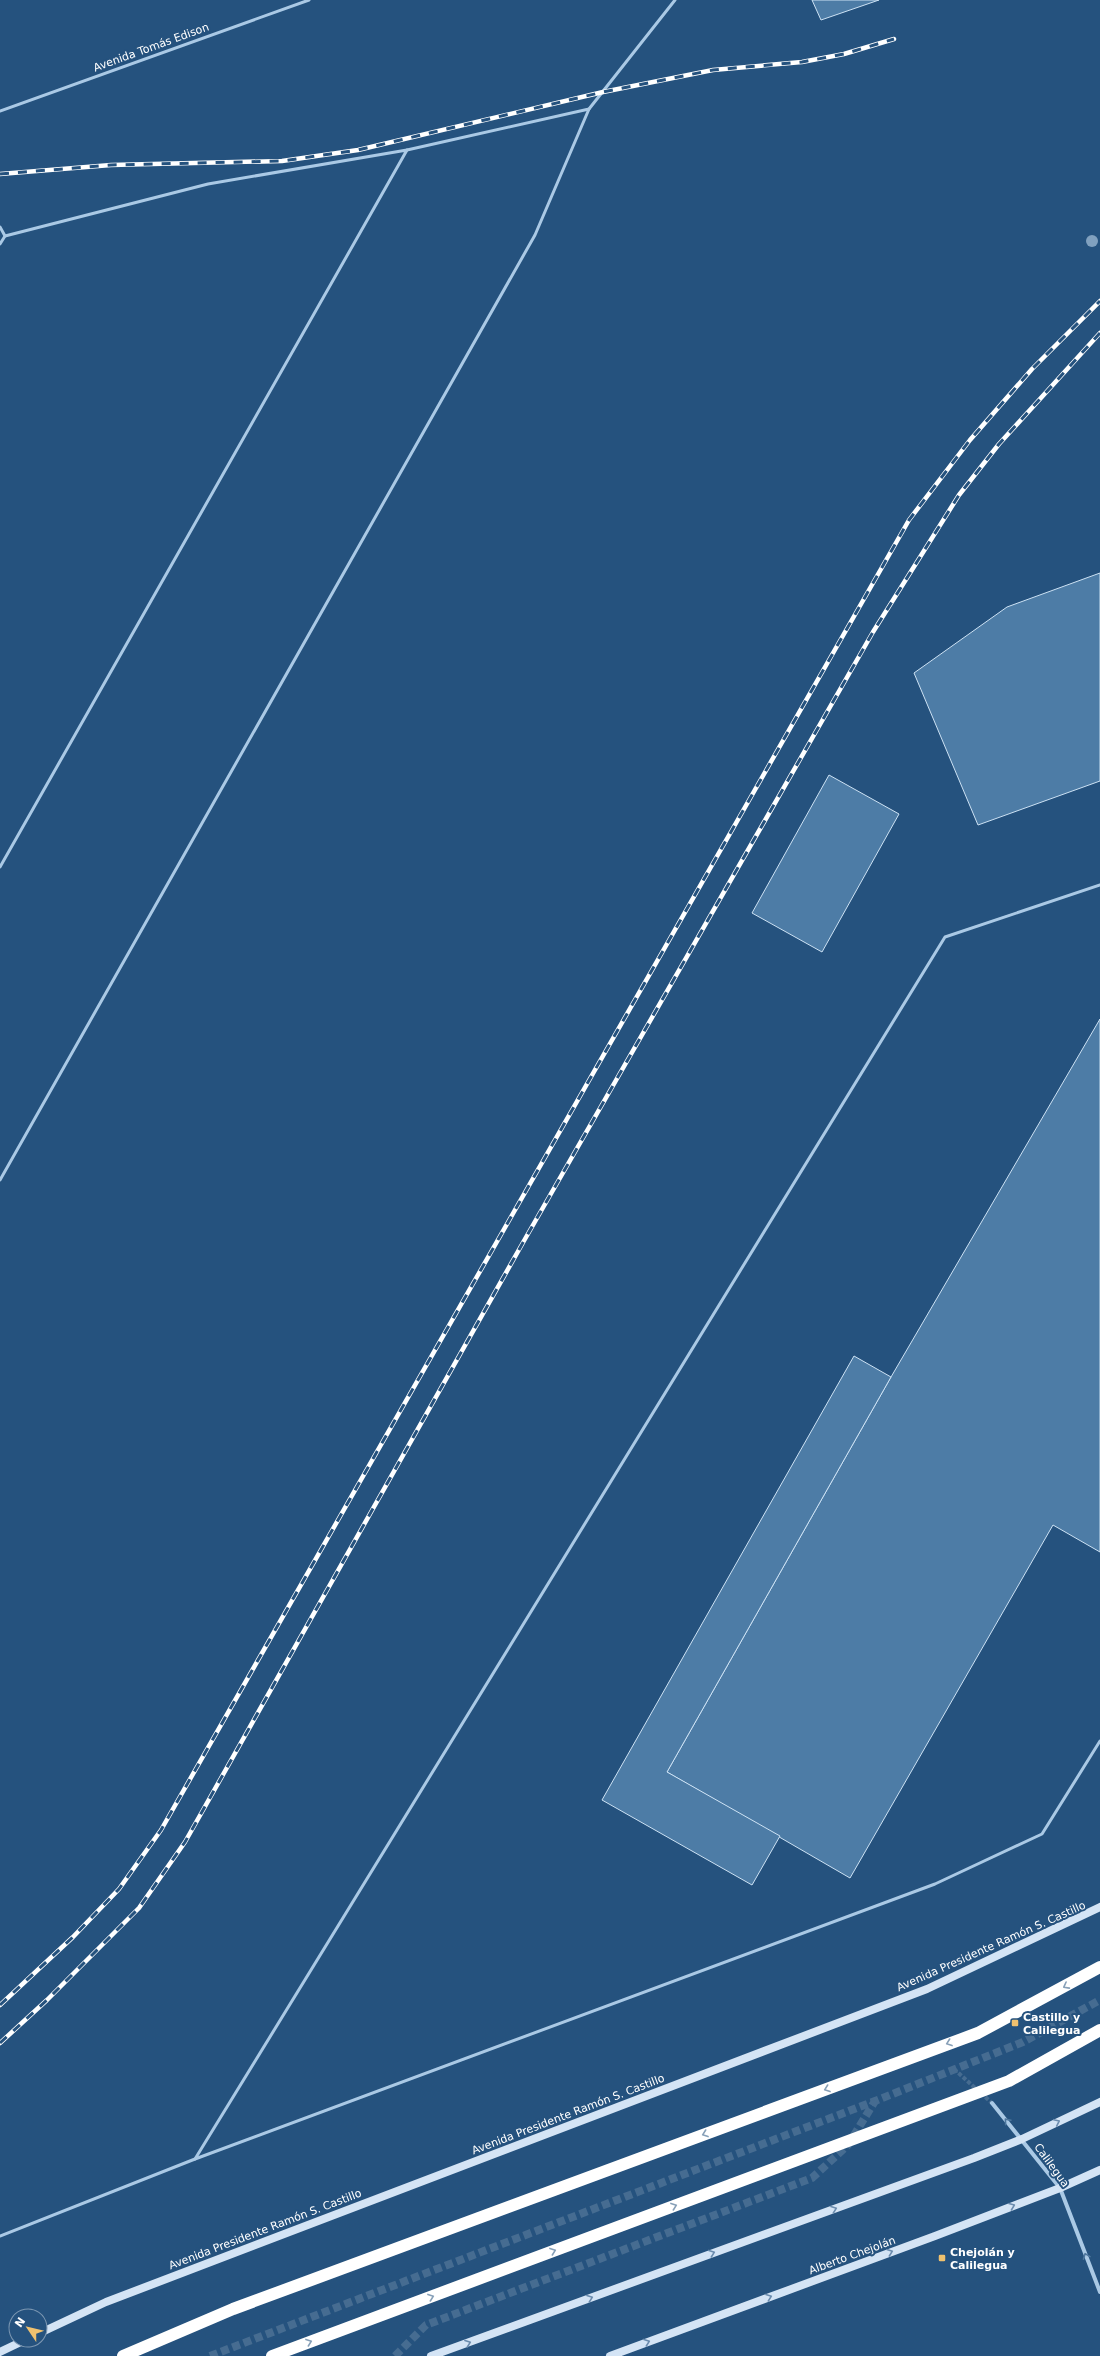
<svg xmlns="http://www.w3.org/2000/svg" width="1100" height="2356" font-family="'DejaVu Sans',sans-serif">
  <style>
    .building { fill: #4d7ca6; stroke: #cde2f4 }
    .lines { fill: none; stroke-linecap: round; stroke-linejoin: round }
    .street-tunnel { stroke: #466c91; stroke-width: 4; stroke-dasharray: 4 2; stroke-linecap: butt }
    .secondary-tunnel { stroke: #466c91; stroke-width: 8; stroke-dasharray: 8 4; stroke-linecap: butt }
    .lane { stroke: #aac9e5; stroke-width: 3 }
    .street { stroke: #aac9e5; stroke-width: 4 }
    .secondary { stroke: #d4e4f5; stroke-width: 8 }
    .rail-casing { stroke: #fff; stroke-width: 4.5 }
    .rail { stroke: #25527e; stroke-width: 3; stroke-dasharray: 9; stroke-linecap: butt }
    .highway-bridge { stroke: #fff; stroke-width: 12 }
    .tree { fill: #81a1bf }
    .oneway { stroke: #87a0b8 }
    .oneway2 { stroke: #4d769d }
    .oneway3 { stroke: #6b8cae }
    .poi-dot { fill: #efc16f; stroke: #25527e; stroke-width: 1.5 }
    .labels { text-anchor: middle; stroke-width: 4; stroke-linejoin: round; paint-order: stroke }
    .street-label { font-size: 11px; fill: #fff; stroke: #25527e }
    .poi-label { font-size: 11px; font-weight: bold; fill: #fff; stroke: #25527e; text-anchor: start }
  </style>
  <rect width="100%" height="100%" fill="#25527e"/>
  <g class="building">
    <path d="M812,0h67l-58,20z"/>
    <path d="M1100,573v208l-122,44 -64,-152 93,-66z"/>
    <path d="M829,775l70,39 -77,138 -70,-39z"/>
    <path d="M1100,1019v533l-47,-27 -203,353 -183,-106 224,-395z"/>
    <path d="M854,1356l37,21 -224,395 113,64 -28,49 -150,-85z"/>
  </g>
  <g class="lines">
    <path class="street-tunnel" d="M954,2069l38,34"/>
    <g class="secondary-tunnel">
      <path d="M210,2356l665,-255 148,-59 77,-42"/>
      <path d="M395,2356l31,-31 386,-147 36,-33 27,-44"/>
    </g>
    <g class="lane">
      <path d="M0,111l309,-111"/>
      <path d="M407,150l182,-41 86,-109"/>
      <path d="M0,227l5,9"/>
      <path d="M0,244l5,-8 203,-52 199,-34 -407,717"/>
      <path d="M0,1180l535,-945 54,-126"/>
      <path d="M195,2159l740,-275 107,-50 58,-93"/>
      <path d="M0,2236l195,-77 750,-1222 155,-52"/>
    </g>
    <path class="street" d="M992,2103l68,85 40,104"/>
    <g class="secondary">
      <path d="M40,2333l66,-31 821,-313 173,-82"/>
      <path d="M0,2352l25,-12"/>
      <path d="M431,2356l543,-198 48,-19 78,-37"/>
      <path d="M610,2356l325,-120 125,-48 40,-18"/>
    </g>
    <g class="rail-casing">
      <g id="rail">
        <path d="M0,174l111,-9 171,-4 76,-11 245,-58 110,-22 89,-8 42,-8 50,-15"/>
        <path d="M0,2005l73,-68 46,-48 42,-59 748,-1310 61,-80 62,-71 68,-68"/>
        <path d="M0,2043l47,-43 92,-92 46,-66 340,-603 348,-607 86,-137 40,-51 101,-111"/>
      </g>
    </g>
    <use href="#rail" class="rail"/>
    <g class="highway-bridge">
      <path d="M123,2356l110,-47 745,-276 122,-66"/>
      <path d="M272,2356l737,-275 91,-51"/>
    </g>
  </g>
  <circle class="tree" cx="1092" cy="241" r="6"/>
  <defs><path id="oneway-chevron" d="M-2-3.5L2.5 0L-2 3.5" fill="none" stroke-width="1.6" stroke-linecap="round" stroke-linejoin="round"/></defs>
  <g class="oneway">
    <use href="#oneway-chevron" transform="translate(1066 1986) rotate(152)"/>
    <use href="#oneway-chevron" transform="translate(949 2043) rotate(160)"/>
    <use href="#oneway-chevron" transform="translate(827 2089) rotate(160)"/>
    <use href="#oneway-chevron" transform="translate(705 2134) rotate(160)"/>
    <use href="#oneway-chevron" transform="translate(674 2206) rotate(-20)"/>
    <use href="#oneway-chevron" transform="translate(553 2251) rotate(-20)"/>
    <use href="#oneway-chevron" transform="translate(431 2297) rotate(-20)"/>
    <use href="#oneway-chevron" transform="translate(309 2342) rotate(-20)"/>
  </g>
  <g class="oneway2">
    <use href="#oneway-chevron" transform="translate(1007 2121) rotate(-131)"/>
    <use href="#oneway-chevron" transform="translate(1086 2256) rotate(-111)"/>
  </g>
  <g class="oneway3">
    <use href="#oneway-chevron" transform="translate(1057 2122) rotate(-25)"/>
    <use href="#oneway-chevron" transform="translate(1012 2206) rotate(-21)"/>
    <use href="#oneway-chevron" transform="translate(834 2209) rotate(-20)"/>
    <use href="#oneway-chevron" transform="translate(890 2252) rotate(-20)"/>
    <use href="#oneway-chevron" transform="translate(712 2253) rotate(-20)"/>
    <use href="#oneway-chevron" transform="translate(769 2297) rotate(-20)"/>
    <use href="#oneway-chevron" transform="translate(590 2298) rotate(-20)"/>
    <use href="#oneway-chevron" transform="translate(647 2342) rotate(-20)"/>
    <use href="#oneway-chevron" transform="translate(468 2343) rotate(-20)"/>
  </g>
  <g class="poi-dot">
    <rect x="1011" y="2019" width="8" height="8" rx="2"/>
    <rect x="938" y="2254" width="8" height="8" rx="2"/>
  </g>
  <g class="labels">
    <g class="street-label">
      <text transform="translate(151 47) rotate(-20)" y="4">Avenida Tomás Edison</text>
      <text transform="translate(991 1946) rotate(-24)" y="4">Avenida Presidente Ramón S. Castillo</text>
      <text transform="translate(568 2114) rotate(-21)" y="4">Avenida Presidente Ramón S. Castillo</text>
      <text transform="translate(1052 2165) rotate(54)" y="4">Calilegua</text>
      <text transform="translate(265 2229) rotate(-21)" y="4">Avenida Presidente Ramón S. Castillo</text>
      <text transform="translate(852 2255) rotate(-20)" y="4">Alberto Chejolán</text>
    </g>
    <g class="poi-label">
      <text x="1023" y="2021">Castillo y<tspan x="1023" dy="13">Calilegua</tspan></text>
      <text x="950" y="2256">Chejolán y<tspan x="950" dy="13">Calilegua</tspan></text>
    </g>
  </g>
  <g transform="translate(28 2328) rotate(305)"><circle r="19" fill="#25527e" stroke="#7c97b2"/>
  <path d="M0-3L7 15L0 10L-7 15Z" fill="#efc16f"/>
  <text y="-6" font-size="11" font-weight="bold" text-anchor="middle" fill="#ffffff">N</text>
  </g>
</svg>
